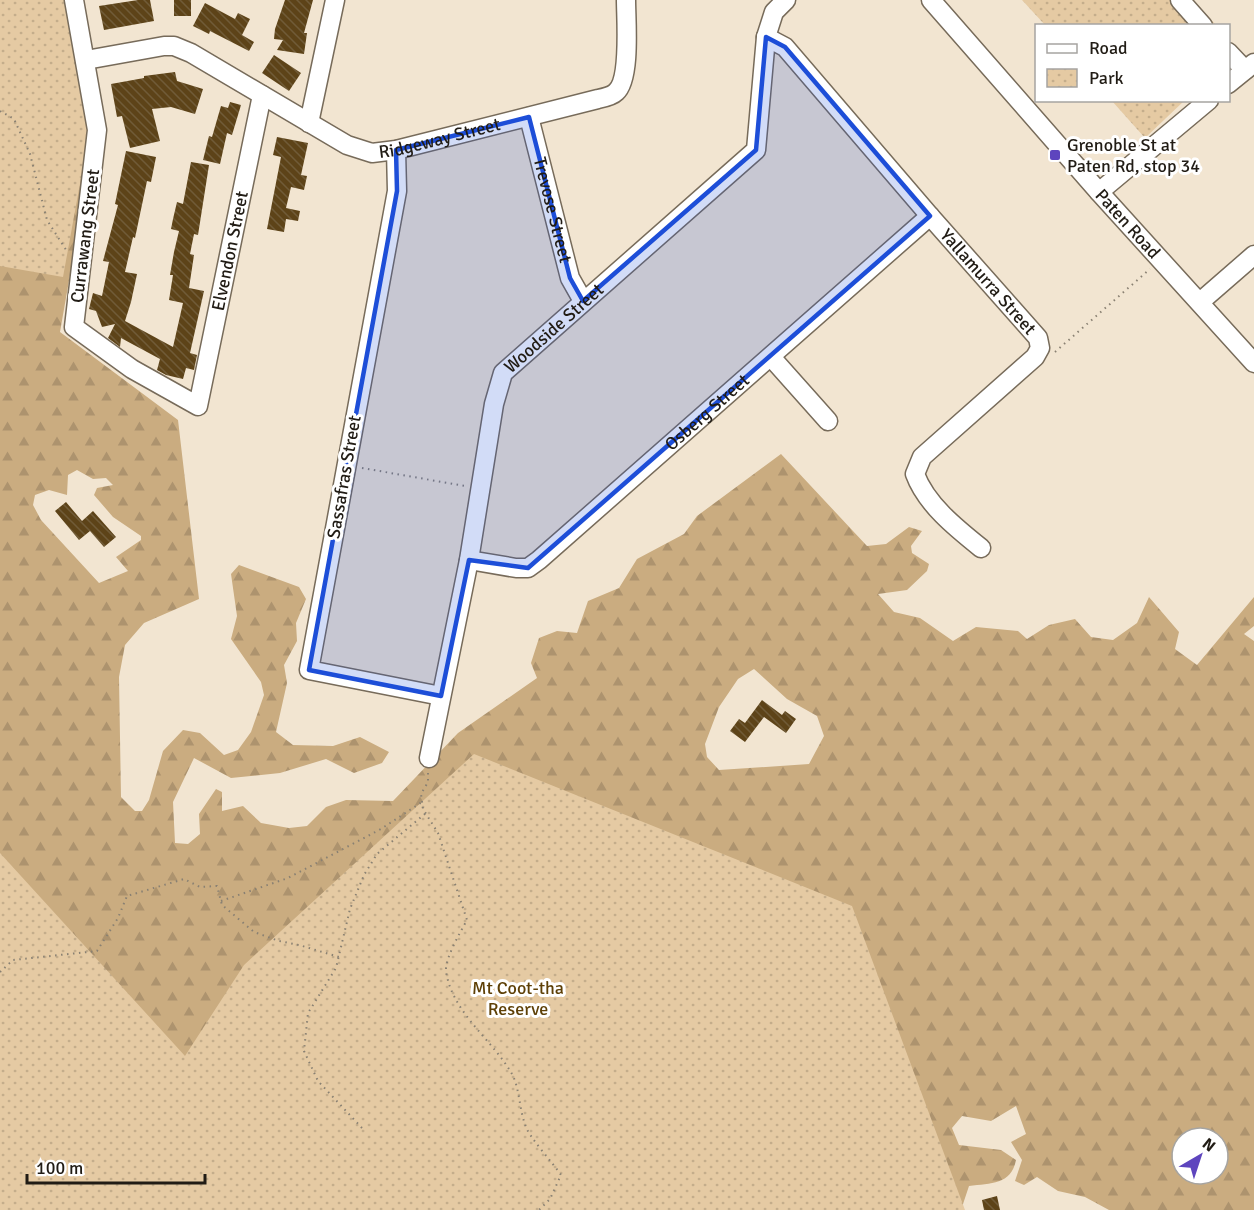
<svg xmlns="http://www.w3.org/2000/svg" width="1254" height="1210" font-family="Signika,sans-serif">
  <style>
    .forest { fill: url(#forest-firs); fill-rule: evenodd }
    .park { fill: url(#park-dots) }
    .building { fill: url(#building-back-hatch) }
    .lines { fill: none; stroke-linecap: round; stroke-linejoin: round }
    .minor-casing { stroke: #776b5a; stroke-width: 21 }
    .path { stroke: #898072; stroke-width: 2; stroke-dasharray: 1.5 4.5; stroke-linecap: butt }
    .minor { stroke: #fff; stroke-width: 18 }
    .marked { fill: #1d4ed8; fill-opacity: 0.2; stroke: #1d4ed8; stroke-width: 4.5; stroke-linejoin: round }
    .poi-dot { fill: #5e45be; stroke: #fff; stroke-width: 2 }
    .labels { text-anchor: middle; stroke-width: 6; stroke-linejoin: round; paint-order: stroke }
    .street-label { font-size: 18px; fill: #211c15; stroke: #fff }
    .poi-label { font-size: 18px; fill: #211c15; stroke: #fff; text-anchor: start }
    .park-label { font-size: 18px; fill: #5e4007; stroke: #fff }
  </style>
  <defs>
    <pattern id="forest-firs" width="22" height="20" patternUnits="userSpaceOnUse" patternTransform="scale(1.5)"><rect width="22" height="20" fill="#caac80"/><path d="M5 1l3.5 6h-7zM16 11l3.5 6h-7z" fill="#ad936e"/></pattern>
    <pattern id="park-dots" width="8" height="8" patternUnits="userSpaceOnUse" patternTransform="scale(1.5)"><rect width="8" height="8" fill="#e5caa3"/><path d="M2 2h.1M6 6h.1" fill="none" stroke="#c4ad8b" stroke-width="1.8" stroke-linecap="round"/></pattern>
    <pattern id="building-back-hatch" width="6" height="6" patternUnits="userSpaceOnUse" patternTransform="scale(1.5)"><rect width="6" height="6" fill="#5d4318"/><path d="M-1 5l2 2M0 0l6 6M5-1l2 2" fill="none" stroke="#705b38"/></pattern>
  </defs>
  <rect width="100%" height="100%" fill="#f2e5d1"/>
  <path class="forest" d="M0,0h67l27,138 -34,194 118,88 21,179 -55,24 -19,22 -6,32 2,120 14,14h7l7,-11 14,-49 20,-21 17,3 24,22 14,-5 13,-18 13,-37 -3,-13 -30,-43 6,-23 -6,-42 8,-9 60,22 7,12 -10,24 1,18 -13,24 3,18 -11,49 17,13 40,1 27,-9 29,15 -7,11 -28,10 -28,-14 -46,14 -49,5 -37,-20 -21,44 2,41 13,1 12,-10 -1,-20 17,-25 6,3v19l21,-5 18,17 28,5 18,-2 19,-19 20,-7 47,1 65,-68 79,-55 -6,-15 8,-25 18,-7 20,2 11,-32 31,-13 18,-29 47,-25 13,-18 84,-62 86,92 19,-2 23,-17 13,4 -11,15 1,7 17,11 -2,7 -20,19 -29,4 16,18 26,6 33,23 23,-14 42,4 9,8 22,-14 26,-6 16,18 22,3 24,-17 12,-26 30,35 -4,17 22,16 57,-68v29l-10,8 10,7v569h-145l-24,-13 -27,-6 -21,-14 -13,8 -9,-4 7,-21 -11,-18 15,-8 -10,-28 -25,15 -29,-5 -10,12 7,17 42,5 15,10c-5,25 -25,23 -47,26l-8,24h-961zM77,470l16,9 13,-1 7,7 -16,3 -3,7 19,22 28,19v4l-25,17 12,14 -29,12 -58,-63 -8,-15 2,-10 14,-5 18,5 1,-20zM754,669l33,30 30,17 7,20 -15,28 -90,6 -12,-13 -2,-13 14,-37 19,-28zM1182,1138h36v36h-36z"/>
  <g class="park">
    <path d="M0,0h64l25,134 -26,143 -63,-11z"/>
    <path d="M1022,0h171l23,25h-171z"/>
    <path d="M1112,101h72l-39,37z"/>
    <path d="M474,754l378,152 113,304h-965v-357l185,203 59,-91z"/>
  </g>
  <g class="building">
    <path d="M138,0h12l4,21 -50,9 -5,-24z"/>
    <rect x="174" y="0" width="17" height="16"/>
    <path d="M285,0h28l-9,33h3l-3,21 -27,-4 6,-10 -9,-1 1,-10z"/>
    <path d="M205,3l30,16 3,-6 12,6 -8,16 12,7 -5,9 -39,-20 -1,3 -16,-8z"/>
    <path d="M274,55l27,18 -12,18 -27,-18z"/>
    <path d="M175,72l2,9 26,8 -8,25 -24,-7 -19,2 8,32 -30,7 -8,-32 -5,1 -6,-33 33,-6v-2z"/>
    <path d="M230,102l11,3 -9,30 -5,-2 -7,31 -17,-4 6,-24 3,1 9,-31 7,2z"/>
    <path d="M277,137l31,6 -7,32 6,1 -3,14 -13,-3 -5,21 14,3 -2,10 -12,-2 -2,13 -17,-3 14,-72 -8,-2z"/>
    <path d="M126,151l30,6 -5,25 -4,-1 -12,57 -2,-1 -8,35 12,2 -6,28 -6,19 48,26 10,-44 -14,-3 4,-25h-3l4,-23 5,-21 -8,-2 2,-10 4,-17 6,2 8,-42 18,3 -11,70 -4,-1 -4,20 4,1 -5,33 15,3 -14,62 7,2 -3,15 -8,-2 -3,11 -17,-4 -9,-5 3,-11 -39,-21 -1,9 -12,-9 7,-14 -13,3 -6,-16 -7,-2 4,-16 9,3 7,-34 -6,-1 15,-56 -3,-1z"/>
    <path d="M66,502l16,19 11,-10 23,26 -12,10 -14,-16 -11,9 -24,-29z"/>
    <path d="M762,700l20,15 3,-4 11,8 -10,14 -22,-16 -19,25 -15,-11 9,-12 6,4z"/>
    <path d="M997,1196l3,14h-16l-2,-10z"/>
  </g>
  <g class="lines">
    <g class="minor-casing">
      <g id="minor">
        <path id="s1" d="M74,0l23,130 -23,197 58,42 66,37 64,-311"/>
        <path id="s2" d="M931,0l168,192 155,171"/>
        <path d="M1180,0l23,26"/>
        <path id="s3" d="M766,37l19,10 145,169 108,122 2,10 -5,9 -113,100 -7,17c11,30 41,54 66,74"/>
        <path d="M1228,52l17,18"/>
        <path id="s4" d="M86,60l78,-14h10l17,7 156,92 25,8 24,-3 202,-51c5,-1 14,-3 18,-7 15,-13 10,-72 10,-92"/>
        <path d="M1228,84l26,-21"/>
        <path id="s5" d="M529,117l41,161 13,23"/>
        <path d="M309,123l26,-123"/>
        <path d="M396,150l1,41 -88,479 132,26"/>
        <path d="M1099,192l110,-92"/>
        <path d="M1200,302l54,-47"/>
        <path d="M771,357l57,64"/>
        <path id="s6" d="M469,560l47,8h12l11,-8 391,-344"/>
        <path id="s7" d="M429,758l40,-198 25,-156 9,-31 253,-223 10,-113 8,-25 12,-12"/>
      </g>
    </g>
    <g class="path">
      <path d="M0,111l14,8 16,35 17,66 21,33"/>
      <path d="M1055,352l95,-83"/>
      <path d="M362,468l103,18"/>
      <path d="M428,773v9l-7,12 2,15 15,24 29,87c-6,11 -22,38 -21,51 6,42 46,68 66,103 8,15 7,36 14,53 4,11 27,36 35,48l-11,24 -11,11"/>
      <path d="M221,901l67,-23 93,-49 41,-27"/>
      <path d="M0,972l13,-12 84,-9 21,-33 9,-22 57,-17 16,8 17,-1 5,19 32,27 25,9 20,4 40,12"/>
      <path d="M362,1128l-44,-47 -14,-30 4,-38 28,-45 14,-59 14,-34 13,-21 49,-41"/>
    </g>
    <use href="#minor" class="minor"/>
  </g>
  <path class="marked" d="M766,37l19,10 145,169 -402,352 -59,-8 -28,136 -132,-26 88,-479 -1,-41 133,-33 41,161 13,23 173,-151z"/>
  <rect class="poi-dot" x="1049" y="149" width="12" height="12" rx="3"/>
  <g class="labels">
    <g class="street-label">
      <text dy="6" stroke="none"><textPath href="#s4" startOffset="384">Ridgeway Street</textPath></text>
      <text dy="6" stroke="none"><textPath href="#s5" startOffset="96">Trevose Street</textPath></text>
      <text dy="6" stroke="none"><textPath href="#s2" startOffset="298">Paten Road</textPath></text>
      <text transform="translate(85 236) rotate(-83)" y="6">Currawang Street</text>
      <text dy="6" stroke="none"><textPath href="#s1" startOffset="636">Elvendon Street</textPath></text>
      <text dy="6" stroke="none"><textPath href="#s3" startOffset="332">Yallamurra Street</textPath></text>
      <text dy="6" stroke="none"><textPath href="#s7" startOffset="460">Woodside Street</textPath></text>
      <text dy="6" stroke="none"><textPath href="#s6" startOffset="297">Osberg Street</textPath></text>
      <text transform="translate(344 477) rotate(-80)" y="6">Sassafras Street</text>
    </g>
    <g class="poi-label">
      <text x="1067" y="151">Grenoble St at<tspan x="1067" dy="21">Paten Rd, stop 34</tspan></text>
    </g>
    <g class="park-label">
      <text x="518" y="994">Mt Coot-tha<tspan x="518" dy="21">Reserve</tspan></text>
    </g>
  </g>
  <rect x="1035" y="24" width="195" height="78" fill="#ffffff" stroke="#a6a4a1" stroke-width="1.5"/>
  <rect x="1047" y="44" width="30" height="9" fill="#ffffff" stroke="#a6a4a1" stroke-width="1.5"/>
  <text x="1089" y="54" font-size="18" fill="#211c15">Road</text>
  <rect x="1047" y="69" width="30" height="18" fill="url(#park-dots)" stroke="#a6a4a1" stroke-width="1.5"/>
  <text x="1089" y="84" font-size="18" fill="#211c15">Park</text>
  <g transform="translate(1200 1156) rotate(39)"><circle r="28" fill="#ffffff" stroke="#a6a4a1" stroke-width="1.5"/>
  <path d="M0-4.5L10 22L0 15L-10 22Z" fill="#5e45be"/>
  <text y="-9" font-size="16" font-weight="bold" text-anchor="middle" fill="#211c15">N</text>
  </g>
  <path d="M27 1174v9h178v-9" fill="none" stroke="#211c15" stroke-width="3"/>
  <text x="36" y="1174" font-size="18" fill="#211c15" stroke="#ffffff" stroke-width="4.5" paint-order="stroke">100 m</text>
</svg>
